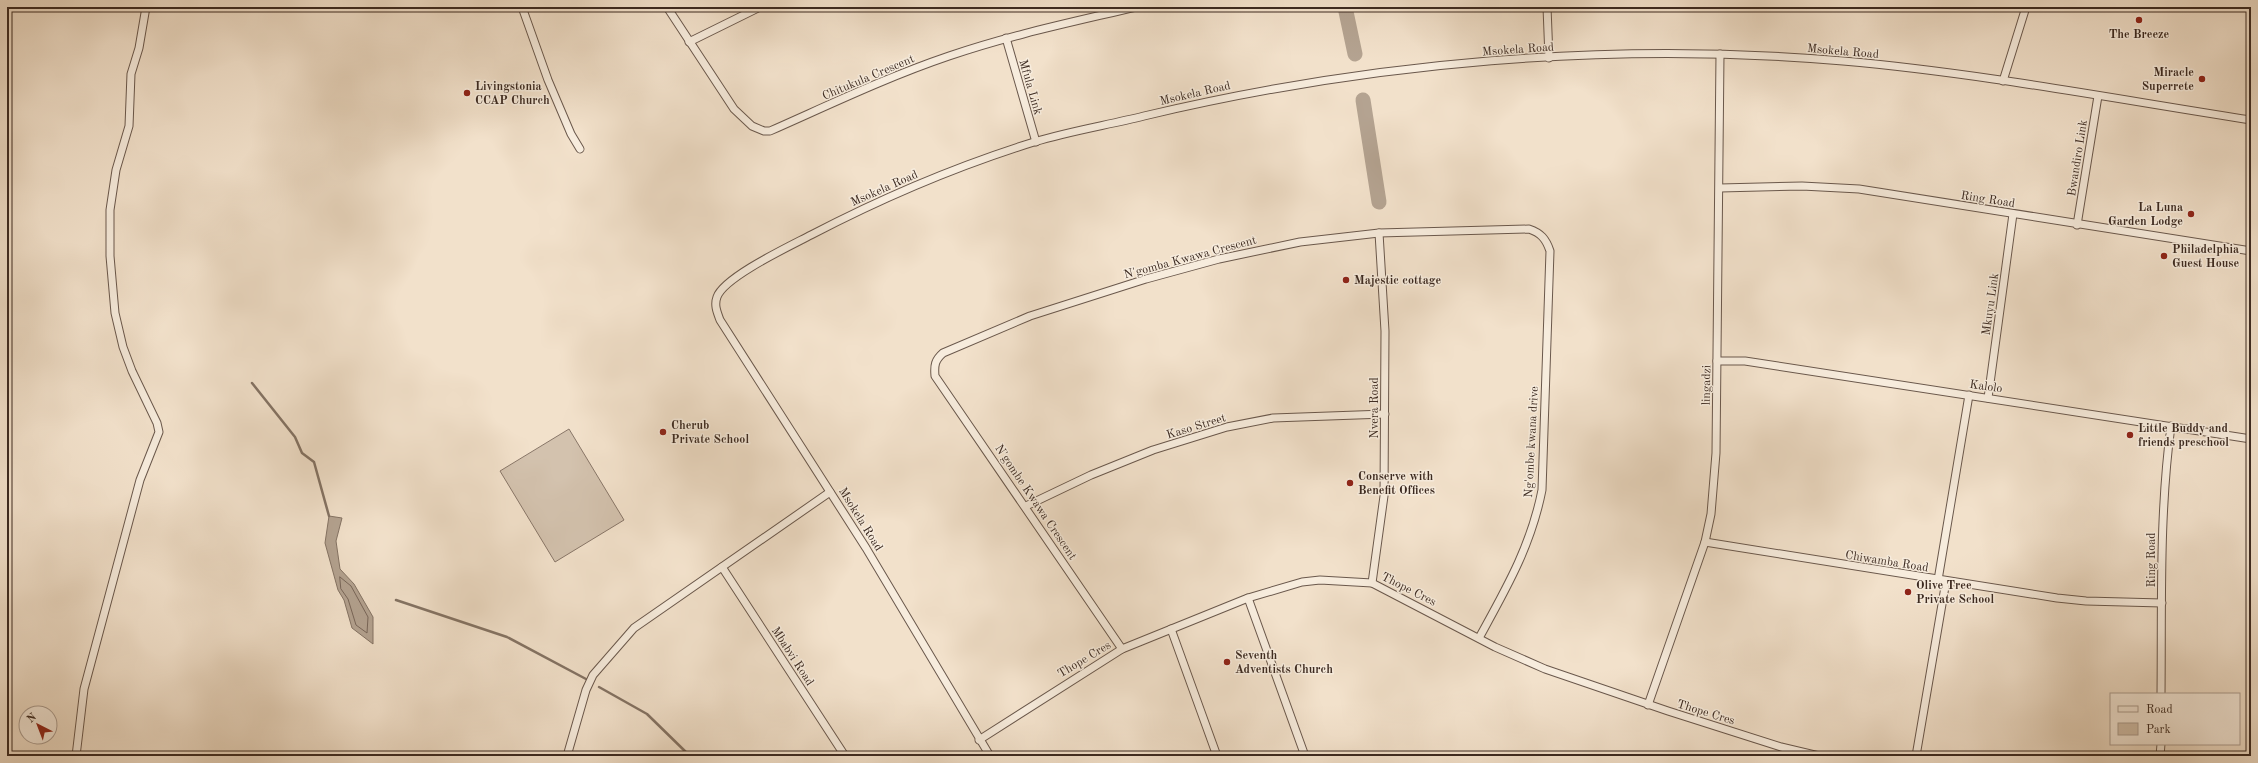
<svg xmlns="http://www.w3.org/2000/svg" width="2258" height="763" font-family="'Old Standard TT',serif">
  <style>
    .green { fill: #d3c2ae; stroke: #887668 }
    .water { fill: #b4a391; stroke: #847364 }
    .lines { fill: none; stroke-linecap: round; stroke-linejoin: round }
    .shore { stroke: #786659; stroke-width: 1 }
    .stream { stroke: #847364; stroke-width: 2.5 }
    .river { stroke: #b4a391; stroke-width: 15 }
    .minor-casing { stroke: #6a584c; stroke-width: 9 }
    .minor { stroke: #f7ecdd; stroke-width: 7 }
    .poi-dot { fill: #8f2418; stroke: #f7ecdd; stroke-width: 1.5 }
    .labels { text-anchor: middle; stroke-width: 3; stroke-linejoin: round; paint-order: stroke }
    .poi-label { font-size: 12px; font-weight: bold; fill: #3c2a21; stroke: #f7ecdd; text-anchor: start }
    .street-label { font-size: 12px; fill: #3c2a21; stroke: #f7ecdd }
  </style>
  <rect width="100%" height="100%" fill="#f2e1cb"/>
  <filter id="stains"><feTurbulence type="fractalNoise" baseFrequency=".005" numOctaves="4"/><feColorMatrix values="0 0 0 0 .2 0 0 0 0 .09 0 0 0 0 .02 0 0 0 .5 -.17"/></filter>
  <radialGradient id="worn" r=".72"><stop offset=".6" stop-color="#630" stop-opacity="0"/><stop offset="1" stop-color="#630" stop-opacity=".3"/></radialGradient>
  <path class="green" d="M569,429l55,91 -69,42 -55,-91z"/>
  <path class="water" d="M329,516l13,2 -6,23 4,28 14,15 19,33v27l-21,-16 -8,-28 -6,-10 -13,-47z"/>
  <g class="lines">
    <path class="shore" d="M340,577l11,9 17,31 -1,16 -11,-8 -8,-26 -7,-10z"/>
    <g class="stream">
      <path d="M252,383l43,54 7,16 12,9 15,54"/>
      <path d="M396,600l111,37 79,42"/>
      <path d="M599,687l48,27 43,42"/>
    </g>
    <g class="river">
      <path d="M1345,7l10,47"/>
      <path d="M1363,100l16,102"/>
    </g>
    <g class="minor-casing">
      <g id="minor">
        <path d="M522,7l26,73 23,54 9,15"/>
        <path d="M667,7l67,102 18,17 12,5h6c59,-26 117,-54 179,-75 61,-21 124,-34 187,-49"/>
        <path d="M1547,7l2,51"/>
        <path d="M1006,38l30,104"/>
        <path d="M689,42l71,-35"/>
        <path d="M2003,81l23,-74"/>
        <path d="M1720,188l82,-2 57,3 392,62"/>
        <path d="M2077,225l21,-129"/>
        <path d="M1717,361h28l506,78"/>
        <path d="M1988,398l25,-184"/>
        <path d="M1026,506l65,-31 62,-25 74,-23 46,-9 112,-4"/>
        <path d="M1705,542l352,56 29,3 76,2"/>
        <path d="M722,567l123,189"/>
        <path d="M1938,580l31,-185"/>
        <path d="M1372,583l12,-87 1,-165 -6,-98"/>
        <path d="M1248,598l57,158"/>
        <path d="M1171,629l46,127"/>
        <path d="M1122,649l-187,-273c-1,-11 0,-16 8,-23l87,-37 116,-37 73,-20 81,-17 79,-9 150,-4c12,4 17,10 21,22l-8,239c-11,56 -36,99 -63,148"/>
        <path d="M2161,694c1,-90 -2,-179 10,-268"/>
        <path d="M1648,705l57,-163 6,-28 5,-61 4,-399"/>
        <path d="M979,740l143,-91 126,-51 54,-16 18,-2 52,3 123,64 50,22 123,42 113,36 38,9"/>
        <path d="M76,756l8,-67 56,-209 19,-48 -2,-9 -25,-52 -9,-24 -8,-34 -5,-57v-46l6,-40 13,-44 2,-52 8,-26 7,-41"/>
        <path d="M567,756l19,-66 7,-15 41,-47 196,-136"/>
        <path d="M990,756l-124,-208 -146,-228c-3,-8 -6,-15 -3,-23 7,-20 73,-51 94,-62 71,-37 146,-69 223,-93 36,-11 74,-17 110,-26 227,-54 466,-75 699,-55 137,12 272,38 408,59"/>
        <path d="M1916,756l30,-175"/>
        <path d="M2160,756l1,-12"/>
      </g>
    </g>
    <use href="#minor" class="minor"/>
  </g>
  <g class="poi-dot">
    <circle cx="2139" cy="20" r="4"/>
    <circle cx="2202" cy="79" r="4"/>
    <circle cx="467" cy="93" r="4"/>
    <circle cx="2191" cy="214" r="4"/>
    <circle cx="2164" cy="256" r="4"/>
    <circle cx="1346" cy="280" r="4"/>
    <circle cx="663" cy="432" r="4"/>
    <circle cx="2130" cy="435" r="4"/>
    <circle cx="1350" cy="483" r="4"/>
    <circle cx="1908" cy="592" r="4"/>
    <circle cx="1227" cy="662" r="4"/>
  </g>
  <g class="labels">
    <g class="poi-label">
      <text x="2139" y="38" text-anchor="middle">The Breeze</text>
      <text x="2194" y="76" text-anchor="end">Miracle<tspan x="2194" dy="14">Superrete</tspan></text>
      <text x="475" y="90">Livingstonia<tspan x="475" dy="14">CCAP Church</tspan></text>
      <text x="2183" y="211" text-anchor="end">La Luna<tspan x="2183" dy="14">Garden Lodge</tspan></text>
      <text x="2172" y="253">Philadelphia<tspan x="2172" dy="14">Guest House</tspan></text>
      <text x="1354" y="284">Majestic cottage</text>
      <text x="671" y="429">Cherub<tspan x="671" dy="14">Private School</tspan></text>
      <text x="2138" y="432">Little Buddy and<tspan x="2138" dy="14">friends preschool</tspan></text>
      <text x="1358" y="480">Conserve with<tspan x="1358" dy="14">Benefit Offices</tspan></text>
      <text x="1916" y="589">Olive Tree<tspan x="1916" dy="14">Private School</tspan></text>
      <text x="1235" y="659">Seventh<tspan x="1235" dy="14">Adventists Church</tspan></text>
    </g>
    <g class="street-label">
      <text transform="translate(1518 49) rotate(-4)" y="4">Msokela Road</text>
      <text transform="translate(1843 51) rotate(5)" y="4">Msokela Road</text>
      <text transform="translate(868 77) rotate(-23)" y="4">Chitukula Crescent</text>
      <text transform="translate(1031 87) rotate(74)" y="4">Mfula Link</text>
      <text transform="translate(1195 93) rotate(-13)" y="4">Msokela Road</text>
      <text transform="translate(2077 158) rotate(-81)" y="4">Bwandiro Link</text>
      <text transform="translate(884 188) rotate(-24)" y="4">Msokela Road</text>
      <text transform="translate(1988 199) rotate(9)" y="4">Ring Road</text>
      <text transform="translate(1190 257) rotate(-15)" y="4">N'gomba Kwawa Crescent</text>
      <text transform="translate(1990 304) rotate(-82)" y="4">Mkuyu Link</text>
      <text transform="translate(1706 385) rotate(-89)" y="4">lingadzi</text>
      <text transform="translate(1986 386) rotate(8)" y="4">Kalolo</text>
      <text transform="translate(1374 408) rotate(-90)" y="4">Nvera Road</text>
      <text transform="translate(1196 426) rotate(-17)" y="4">Kaso Street</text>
      <text transform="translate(1531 442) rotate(-87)" y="4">Ng'ombe kwana drive</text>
      <text transform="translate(1036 502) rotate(56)" y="4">N'gombe Kwawa Crescent</text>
      <text transform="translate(861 519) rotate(58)" y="4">Msokela Road</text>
      <text transform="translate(2151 560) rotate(-90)" y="4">Ring Road</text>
      <text transform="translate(1887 561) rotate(9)" y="4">Chiwamba Road</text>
      <text transform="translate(1409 589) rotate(27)" y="4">Thope Cres</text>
      <text transform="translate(793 656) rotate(57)" y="4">Mbabvi Road</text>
      <text transform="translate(1084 659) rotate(-31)" y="4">Thope Cres</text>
      <text transform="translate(1706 712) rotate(17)" y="4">Thope Cres</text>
    </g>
  </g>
  <rect width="2258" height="763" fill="none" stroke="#f2e1cb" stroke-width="24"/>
  <rect x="8" y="8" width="2242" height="747" fill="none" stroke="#3c2a21" stroke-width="2"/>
  <rect x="12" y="12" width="2234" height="739" fill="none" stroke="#3c2a21"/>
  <rect x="2110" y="693" width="130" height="52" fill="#f7ecdd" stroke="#ac9e92"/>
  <rect x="2118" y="706" width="20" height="6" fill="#f7ecdd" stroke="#ac9e92"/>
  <text x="2146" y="713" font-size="12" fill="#3c2a21">Road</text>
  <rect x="2118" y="723" width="20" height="12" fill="#d3c2ae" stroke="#ac9e92"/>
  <text x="2146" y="733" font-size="12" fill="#3c2a21">Park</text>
  <g transform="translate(38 725) rotate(318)"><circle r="19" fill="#f7ecdd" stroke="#ac9e92"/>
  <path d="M0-3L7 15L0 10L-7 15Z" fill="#8f2418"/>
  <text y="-6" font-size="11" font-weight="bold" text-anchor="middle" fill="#3c2a21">N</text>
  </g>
  <rect width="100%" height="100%" filter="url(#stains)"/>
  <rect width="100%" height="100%" fill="url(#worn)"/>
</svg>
